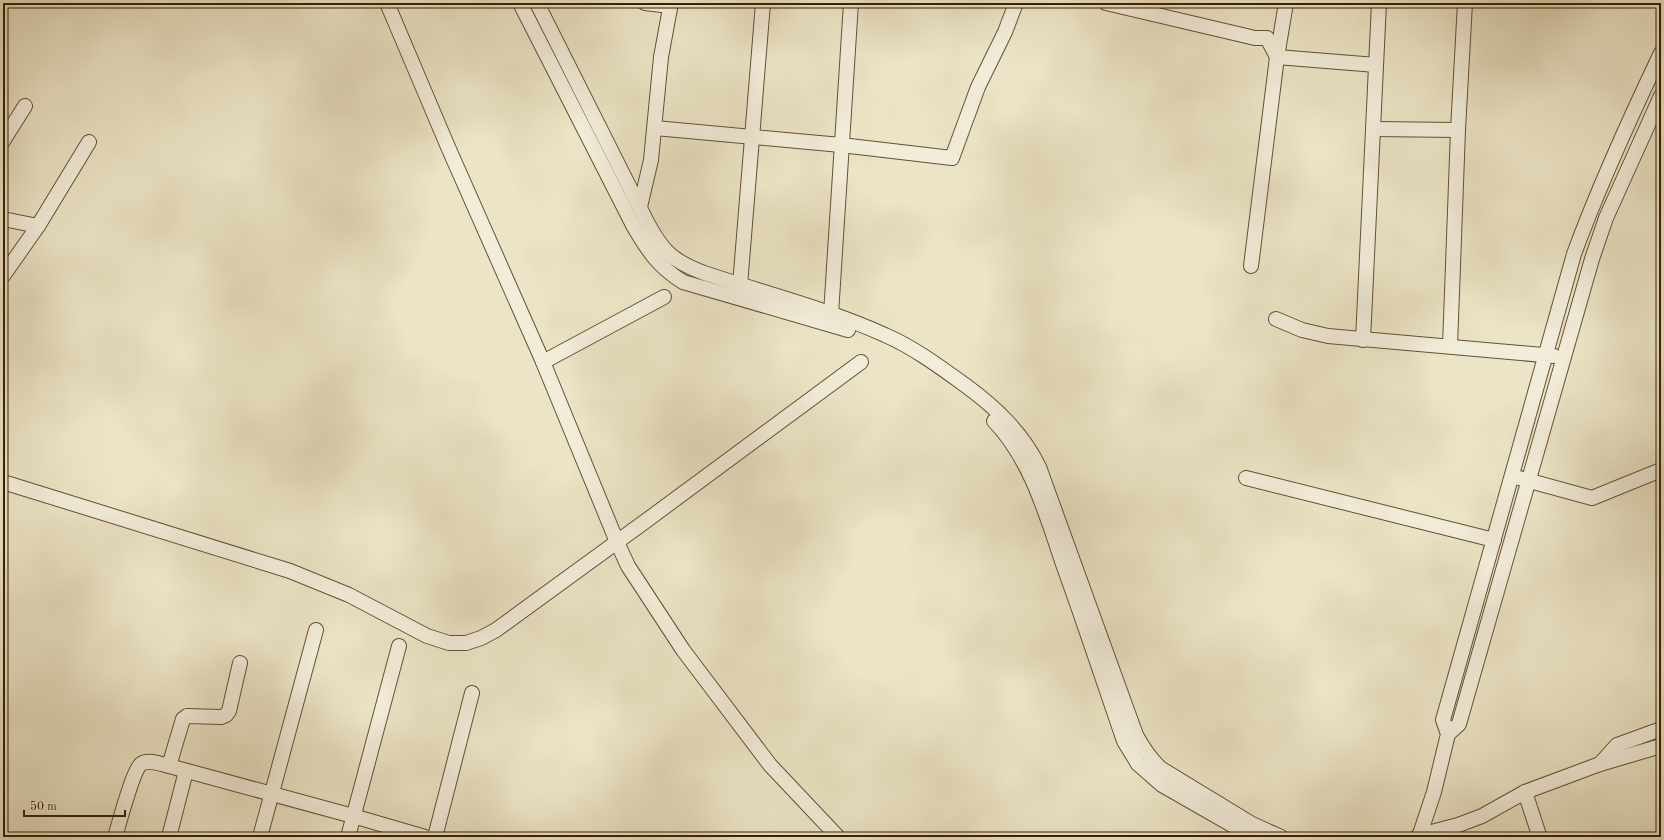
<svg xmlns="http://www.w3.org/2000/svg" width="1664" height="840" font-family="'Old Standard TT',serif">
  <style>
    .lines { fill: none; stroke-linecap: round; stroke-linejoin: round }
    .minor-casing { stroke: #655032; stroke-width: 16 }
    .minor { stroke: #f2edda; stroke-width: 14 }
  </style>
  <rect width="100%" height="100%" fill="#ebe4c6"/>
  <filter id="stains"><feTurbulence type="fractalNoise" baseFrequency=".005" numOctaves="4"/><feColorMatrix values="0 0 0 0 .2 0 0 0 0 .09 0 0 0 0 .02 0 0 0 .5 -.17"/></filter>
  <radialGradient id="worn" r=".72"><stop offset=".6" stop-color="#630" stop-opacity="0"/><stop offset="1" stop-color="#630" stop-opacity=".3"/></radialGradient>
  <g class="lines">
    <g class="minor-casing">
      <g id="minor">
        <path d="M387,3l61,144 95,215 74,180 11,24 55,84 87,115 68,72"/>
        <path d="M520,3l114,224c14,24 25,40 49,55l165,48"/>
        <path d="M537,3l111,221c16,29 25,37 56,49 60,20 124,36 181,62 28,12 55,32 80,50 30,22 57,47 74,82l97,268c7,13 14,23 24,33l92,56 29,13"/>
        <path d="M645,3l25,3"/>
        <path d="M1106,3l149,35h12l10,19 99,8"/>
        <path d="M655,128l186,17 111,13 26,-71 27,-55 11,-29"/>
        <path d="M1373,129l85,1"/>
        <path d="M3,141l22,-35"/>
        <path d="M640,207l11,-47 10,-103 10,-54"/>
        <path d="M3,219l35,7"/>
        <path d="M1251,266l26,-209 9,-54"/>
        <path d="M3,276l35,-50 51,-84"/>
        <path d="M740,285l23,-282"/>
        <path d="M831,314l20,-311"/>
        <path d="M1276,319l26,11 26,6 226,20"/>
        <path d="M1363,340l16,-337"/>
        <path d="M1450,346l8,-216 7,-127"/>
        <path d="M543,362l121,-65"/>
        <path d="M994,421c37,38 53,96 70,146 21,58 40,116 60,174l14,23 24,21 91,52"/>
        <path d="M1246,478l248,62"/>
        <path d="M1519,478l73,20 69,-28"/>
        <path d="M3,482l287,89 59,24 78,41 22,7h17l15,-5 15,-8 147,-107 218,-161"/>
        <path d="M1448,734l11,-10 133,-465 14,-41 55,-122"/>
        <path d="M1600,764l17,-19 44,-16"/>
        <path d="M169,766l14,-47 4,-3 34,1 5,-2 3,-4 11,-48"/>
        <path d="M1525,792l14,43v2"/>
        <path d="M115,837c4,-13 18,-67 26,-73 7,-5 20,0 28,2l184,50 72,21"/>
        <path d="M169,837l17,-66"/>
        <path d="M260,837l56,-207"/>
        <path d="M348,837l51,-191"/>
        <path d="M435,837l37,-144"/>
        <path d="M1417,837l3,-2 38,-10 24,-9 43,-24 75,-28 61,-18"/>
        <path d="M1419,837l15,-45 14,-58 -5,-14 131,-466c25,-68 56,-136 87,-201"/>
      </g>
    </g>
    <use href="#minor" class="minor"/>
  </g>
  <rect width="1664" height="840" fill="none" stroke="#ebe4c6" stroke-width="16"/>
  <rect x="4" y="4" width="1656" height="832" fill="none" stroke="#381f00" stroke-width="2"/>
  <rect x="8" y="8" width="1648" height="824" fill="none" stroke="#381f00"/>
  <path d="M24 810v6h101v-6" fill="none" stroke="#381f00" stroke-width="2"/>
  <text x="30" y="810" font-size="12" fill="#381f00" stroke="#f2edda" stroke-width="3" paint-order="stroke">50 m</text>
  <rect width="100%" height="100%" filter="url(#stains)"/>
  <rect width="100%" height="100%" fill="url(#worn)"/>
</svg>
